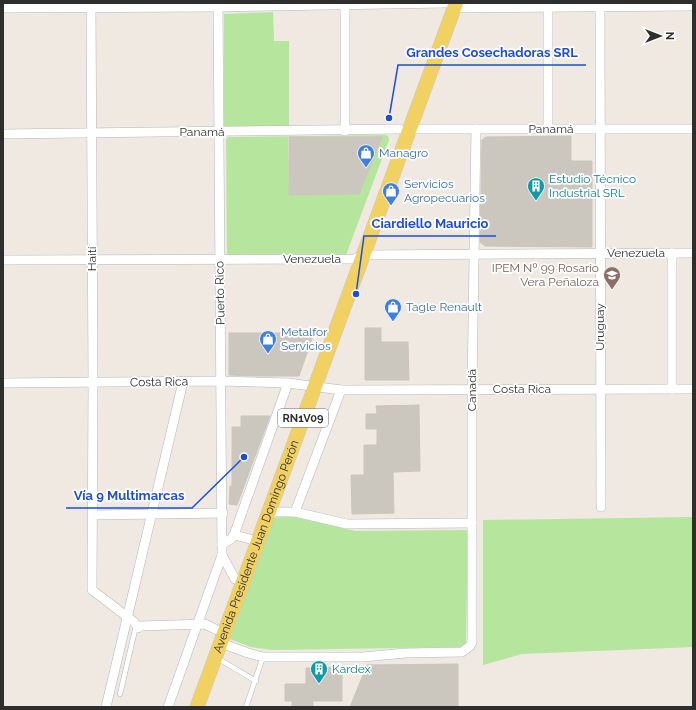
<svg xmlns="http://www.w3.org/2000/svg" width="696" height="710" font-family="Raleway,sans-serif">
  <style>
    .green { fill: #b6e59e; fill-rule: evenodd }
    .building { fill: #cbc7bf; stroke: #cbc5ba }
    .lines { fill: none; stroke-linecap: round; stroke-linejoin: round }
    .lane-casing { stroke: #b4b7c1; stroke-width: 5.5 }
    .street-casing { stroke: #b4b7c1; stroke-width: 10 }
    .primary-casing { stroke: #c9c9c9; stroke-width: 15 }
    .lane { stroke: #fff; stroke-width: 4.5 }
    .street { stroke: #fff; stroke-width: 9 }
    .primary { stroke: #f2d163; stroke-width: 14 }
    .labels { text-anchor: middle; stroke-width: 3.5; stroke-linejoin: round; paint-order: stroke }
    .shield { fill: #fff; stroke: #6d6d6d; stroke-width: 1 }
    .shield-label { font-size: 11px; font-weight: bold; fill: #2e2e2e }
    .street-label { font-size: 12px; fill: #2e2e2e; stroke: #fff }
    .shop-label { font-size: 12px; fill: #366cbe; stroke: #fff; text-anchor: start }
    .culture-label { font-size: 12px; fill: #0d838f; stroke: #fff; text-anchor: start }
    .education-label { font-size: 12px; fill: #785e54; stroke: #fff; text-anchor: end }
    .leader { fill: none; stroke: #1d4ed8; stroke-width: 1.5 }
    .callout-dot { fill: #1d4ed8; stroke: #fff; stroke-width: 1.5 }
    .callout-label { font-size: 13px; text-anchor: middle; font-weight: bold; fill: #1d4ed8; stroke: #fff; stroke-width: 3.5; stroke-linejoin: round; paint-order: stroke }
  </style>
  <rect width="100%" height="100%" fill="#efe9e1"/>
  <g class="green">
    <path d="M273,12l1,29h15v87h-64l-1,-4v-110z"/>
    <path d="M385,135l3,1 1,4 -43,115h-119l-1,-115 2,-3zM288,137h93l-22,57 -70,1z"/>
    <path d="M294,516l61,15 113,-1 -2,113 -6,4 -188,3 -21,-3 -24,-9 42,-120z"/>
    <path d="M693,517v130l-171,7 -39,11v-145z"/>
  </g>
  <g class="building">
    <path d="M571,136v25h21v86l-107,-1 -5,-4 2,-102 4,-3z"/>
    <path d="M289,137h93l-23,57 -70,1z"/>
    <path d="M365,328h16v14h27l1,38h-44z"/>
    <path d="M229,333h85l-15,43h-44l-26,-1z"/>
    <path d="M419,405l1,66 -27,1 1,41 -42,1 -1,-39h13v-30h13v-16h-11v-15h11l-1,-8z"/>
    <path d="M241,416h29l-33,89 -8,-1 1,-18h2v-59h9z"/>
    <path d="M458,664v43h-108l17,-42z"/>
    <path d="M342,667v34h-29v6h-21v-6h-7v-17h21v-16z"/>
  </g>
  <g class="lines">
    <g class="lane-casing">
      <g id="lane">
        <path d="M217,658l39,23"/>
        <path d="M120,694l15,-64 4,-3"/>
        <path d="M246,707l17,-50"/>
      </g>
    </g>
    <g class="street-casing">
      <g id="street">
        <path d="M91,3l2,380 -1,207 42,32 4,6"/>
        <path d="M218,3l4,552 13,24"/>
        <path d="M345,3v128"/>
        <path d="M600,3l1,504"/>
        <path d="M548,7v122"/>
        <path d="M3,8l215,-1 228,-4"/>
        <path d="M455,8l238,-2"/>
        <path d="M410,129h283"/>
        <path d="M3,134l397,-5"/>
        <path d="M672,253v136"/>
        <path d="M3,260l351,-1 10,-4 329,-2"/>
        <path d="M3,383l218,-2 67,2 53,7 352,-1"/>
        <path d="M268,512h27l52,12 125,-1"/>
        <path d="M295,512l46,-122"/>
        <path d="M93,515l130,-2"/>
        <path d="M234,535l16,4"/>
        <path d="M222,544l9,-5 3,-4 54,-152"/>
        <path d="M140,626l65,-2 12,6"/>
        <path d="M221,643l27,10 15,4h100l43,-4 56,-1 8,-6 2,-4v-253l4,-260"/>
        <path d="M106,707l77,-325"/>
        <path d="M168,707l54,-152"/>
      </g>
    </g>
    <g class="primary-casing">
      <g id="primary">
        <path id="s1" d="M197,707l259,-704"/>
      </g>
    </g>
    <use href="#lane" class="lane"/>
    <use href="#street" class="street"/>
    <use href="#primary" class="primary"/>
  </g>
  <defs>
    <g id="shop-pin" transform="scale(0.9)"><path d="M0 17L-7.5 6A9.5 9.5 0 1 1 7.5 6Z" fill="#3f7fe0" stroke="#fff"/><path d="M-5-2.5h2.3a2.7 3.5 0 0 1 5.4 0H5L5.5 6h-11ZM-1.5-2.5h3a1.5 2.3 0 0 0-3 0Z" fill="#fff"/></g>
    <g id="building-pin" transform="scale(0.9)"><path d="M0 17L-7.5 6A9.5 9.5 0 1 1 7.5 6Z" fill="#0f9aa8" stroke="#fff"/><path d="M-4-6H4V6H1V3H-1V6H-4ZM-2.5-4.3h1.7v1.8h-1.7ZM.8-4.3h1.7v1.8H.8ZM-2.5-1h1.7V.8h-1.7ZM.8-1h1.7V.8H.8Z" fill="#fff"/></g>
    <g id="school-pin" transform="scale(0.9)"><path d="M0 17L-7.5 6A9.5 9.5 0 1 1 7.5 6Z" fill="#8d6e63" stroke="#fff"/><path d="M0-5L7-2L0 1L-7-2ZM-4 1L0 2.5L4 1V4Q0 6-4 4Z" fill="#fff"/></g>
  </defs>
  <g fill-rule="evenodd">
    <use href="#shop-pin" x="366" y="153"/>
    <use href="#building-pin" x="536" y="186"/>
    <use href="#shop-pin" x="391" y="191"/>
    <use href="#school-pin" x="612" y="275"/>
    <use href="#shop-pin" x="393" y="307"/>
    <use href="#shop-pin" x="268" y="339"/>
    <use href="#building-pin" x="319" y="669"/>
  </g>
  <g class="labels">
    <rect class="shield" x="278" y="409" width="50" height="18" rx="3"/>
    <g class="shield-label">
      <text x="303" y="422">RN1V09</text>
    </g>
    <g class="street-label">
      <text x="551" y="133">Panamá</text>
      <text x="202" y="136">Panamá</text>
      <text x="636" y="257">Venezuela</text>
      <text transform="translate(92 259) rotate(-90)" y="4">Haití</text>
      <text x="312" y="263">Venezuela</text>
      <text transform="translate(220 293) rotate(-91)" y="4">Puerto Rico</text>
      <text transform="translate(600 327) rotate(-90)" y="4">Uruguay</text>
      <text transform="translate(159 382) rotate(-1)" y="4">Costa Rica</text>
      <text x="522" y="393">Costa Rica</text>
      <text transform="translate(472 390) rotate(-90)" y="4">Canadá</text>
      <text dy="4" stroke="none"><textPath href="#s1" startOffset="171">Avenida Presidente Juan Domingo Perón</textPath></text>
    </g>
    <g class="shop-label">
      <text x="379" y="157">Managro</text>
      <text x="404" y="188">Servicios<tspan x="404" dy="14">Agropecuarios</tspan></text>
      <text x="406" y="311">Tagle Renault</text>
      <text x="281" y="336">Metalfor<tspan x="281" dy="14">Servicios</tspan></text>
    </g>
    <g class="culture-label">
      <text x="549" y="183">Estudio Técnico<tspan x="549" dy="14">Industrial SRL</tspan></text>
      <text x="332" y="673">Kardex</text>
    </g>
    <g class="education-label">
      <text x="599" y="272">IPEM Nº 99 Rosario<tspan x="599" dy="14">Vera Peñaloza</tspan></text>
    </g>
  </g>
  <path class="leader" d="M389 118L398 65H586M356 294L364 236H496M244 457L192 508H66"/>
  <g class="callout-dot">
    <circle cx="389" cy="118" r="4"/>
    <circle cx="356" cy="294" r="4"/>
    <circle cx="244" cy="457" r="4"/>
  </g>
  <g class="callout-label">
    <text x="492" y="57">Grandes Cosechadoras SRL</text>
    <text x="430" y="228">Ciardiello Mauricio</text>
    <text x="129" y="500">Vía 9 Multimarcas</text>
  </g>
  <rect width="696" height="710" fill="none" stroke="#2e2e2e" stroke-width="8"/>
  <g transform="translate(660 36) rotate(90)" stroke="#ffffff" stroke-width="3" paint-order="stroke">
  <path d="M0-3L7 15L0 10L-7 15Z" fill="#2e2e2e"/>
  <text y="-6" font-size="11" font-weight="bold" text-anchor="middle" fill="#2e2e2e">N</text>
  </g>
</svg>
